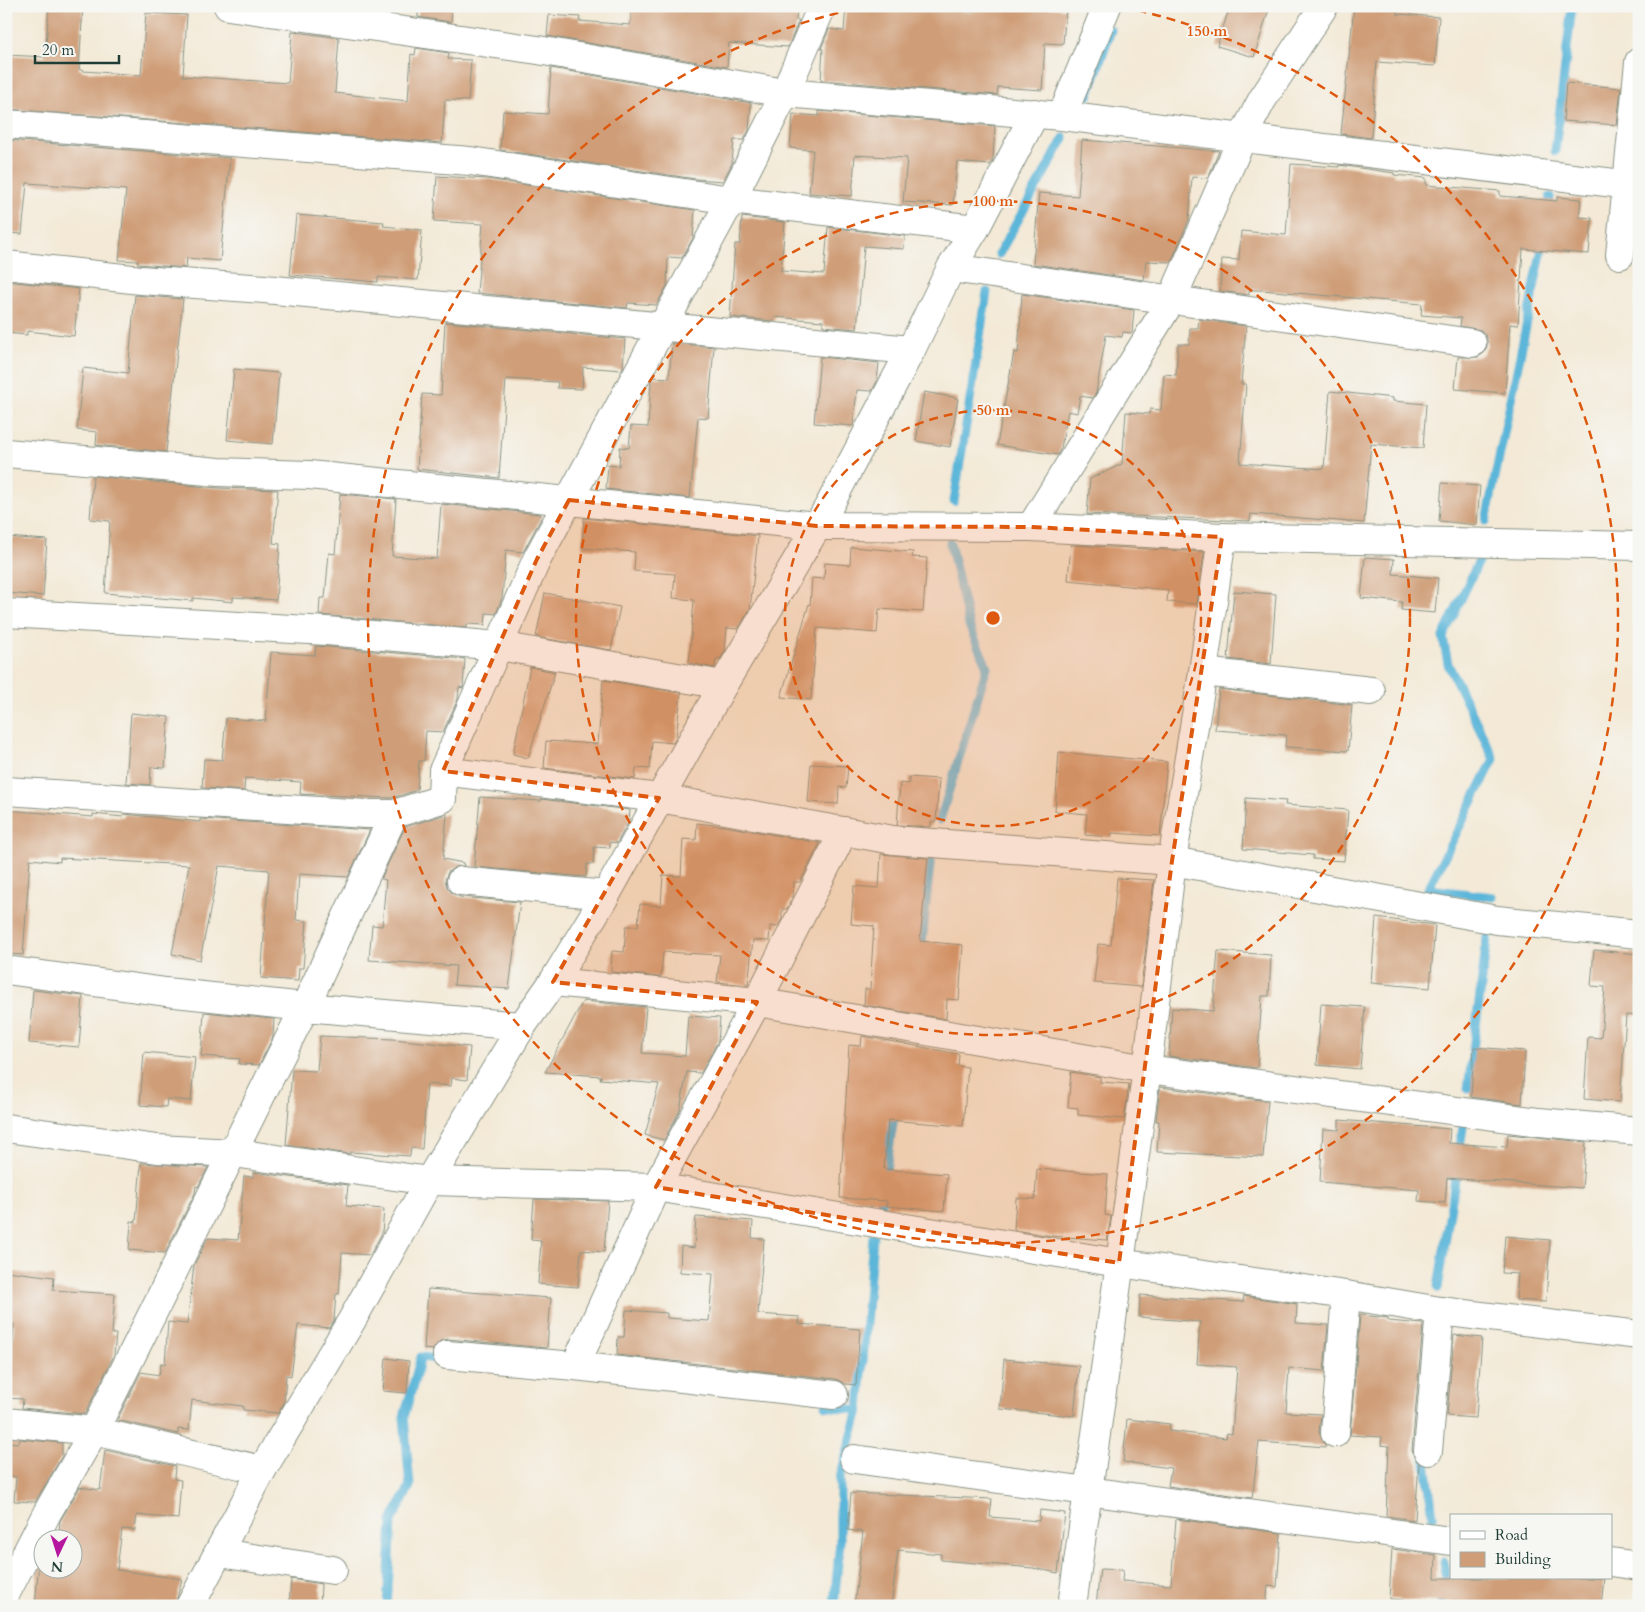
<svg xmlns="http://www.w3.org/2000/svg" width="1645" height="1612" font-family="Cardo,serif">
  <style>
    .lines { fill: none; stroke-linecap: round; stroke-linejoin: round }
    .stream { stroke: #5bb6d9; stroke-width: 9 }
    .building { fill: #cf9e78 }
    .street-casing { stroke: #899385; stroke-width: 30 }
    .street { stroke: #fff; stroke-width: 28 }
    .marked { fill: #de580e; fill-opacity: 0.2; stroke: #de580e; stroke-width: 4; stroke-dasharray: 10 6; stroke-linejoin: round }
    .ring { fill: none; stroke: #de580e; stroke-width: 2.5; stroke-dasharray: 9 6 }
    .centre { fill: #de580e; stroke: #f6f6f2; stroke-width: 2.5 }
    .ring-label { font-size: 15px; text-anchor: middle; font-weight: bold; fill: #de580e; stroke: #f6f6f2; stroke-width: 4; stroke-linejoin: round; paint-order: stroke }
  </style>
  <rect width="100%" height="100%" fill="#f6f6f2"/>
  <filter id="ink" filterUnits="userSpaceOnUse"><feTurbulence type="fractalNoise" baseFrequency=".02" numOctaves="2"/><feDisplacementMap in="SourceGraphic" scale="10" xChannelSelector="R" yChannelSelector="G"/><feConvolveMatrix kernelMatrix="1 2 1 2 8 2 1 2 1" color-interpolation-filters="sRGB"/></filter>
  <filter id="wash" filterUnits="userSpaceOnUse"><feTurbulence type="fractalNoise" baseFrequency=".0096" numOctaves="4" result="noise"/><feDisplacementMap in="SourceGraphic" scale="20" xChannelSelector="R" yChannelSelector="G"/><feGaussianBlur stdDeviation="1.12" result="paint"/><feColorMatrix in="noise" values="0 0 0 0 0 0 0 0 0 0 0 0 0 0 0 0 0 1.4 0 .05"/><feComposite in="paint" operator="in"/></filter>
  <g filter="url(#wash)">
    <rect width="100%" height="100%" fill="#f3e9d6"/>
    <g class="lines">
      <g class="stream">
        <path d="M1088,96l23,-66"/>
        <path d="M1555,151l17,-145"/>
        <path d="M1548,212l2,-15"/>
        <path d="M999,254l65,-116"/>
        <path d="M954,501l33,-209"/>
        <path d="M1486,521l58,-282"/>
        <path d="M1478,563l-35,74 5,27 46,95 -66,130 65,8"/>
        <path d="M940,820l47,-153 -18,-42 -19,-82"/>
        <path d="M921,952l10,-97"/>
        <path d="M1468,1089l20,-158"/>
        <path d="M1459,1154l4,-27"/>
        <path d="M880,1209l15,-99"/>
        <path d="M1438,1288l19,-121"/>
        <path d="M826,1406l33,4 14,-173"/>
        <path d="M1425,1454l8,62"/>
        <path d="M387,1606l5,-85 18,-35 -6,-69 17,-60 25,3"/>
        <path d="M834,1606l6,-65v-63l19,-68"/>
        <path d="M1442,1606l4,-28 -3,-16"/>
      </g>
    </g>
    <g id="blocks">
      <g class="building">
        <path d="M49,6h34l-4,63 4,2 58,4 5,-62 41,2 -4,61 105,7 4,-51 12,1 35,5 -4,55 73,8 3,-47 4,1 1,-7 33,5 -1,6 23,1 -3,41 -23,-1 -3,43 -436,-34 2,-54 37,2z"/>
        <path d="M418,6h34l-1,16 -33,-5z"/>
        <path d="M632,6h165l-1,14h3l-11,27 -59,-4 -2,24 -180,-31 2,-21 31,2 -1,4 51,4z"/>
        <path d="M846,6h78v2l49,4 1,-6h52l40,3 -3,35 -18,-1 -3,47 -44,-3 -1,8 -176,-15 2,-31h-2l8,-20 15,2z"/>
        <path d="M1230,6h40l-16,51 -37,-11z"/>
        <path d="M1354,6l43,3v5l42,3 -4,49 -58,-4 -6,76 -30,-4z"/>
        <path d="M551,68l200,35 -2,27 -5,10h-10l-2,23 -9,18 -27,-2 -196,-29 3,-39 45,3z"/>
        <path d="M1566,83l55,5 -4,37 -54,-4z"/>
        <path d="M819,111l176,15 -2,33 -3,6 -33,-3 -4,43 -50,-3 4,-44 -52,-3 -3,41 -43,-3 4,-43 -23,-2 3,-34 26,2z"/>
        <path d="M6,140l224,18 -10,103 -33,-3 -1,10 -48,-4v-3l-19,-1 7,-70 -99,-7 -5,51 -16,-1z"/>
        <path d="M1082,140l137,11 -11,27 -16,-1 -3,43 -18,42 -25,-1 -2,19 -111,-16 6,-71 39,3z"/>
        <path d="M1291,164l48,3v-2l55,8v2l32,3v7l74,6v5l57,5v-4l24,2 -2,18 13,1 -3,36 -66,-5 -5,76 -8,-1 -5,69 -50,-4 3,-32h20l6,-4 3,-7v-8l-6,-8 -21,-4 1,-8 -40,-3 1,-11 -160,-14h-13v5l-29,-4 2,-32 17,1 2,-29 45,4z"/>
        <path d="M437,176l50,3 208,31 -2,28 -11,20 -14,-1 -1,29 -11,19 -28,-2 -1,5 -150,-15 6,-69 -49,-3z"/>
        <path d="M296,215l88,7 -1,4 39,4 -4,50 -40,-3v5l-88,-7z"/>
        <path d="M742,217l43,5 -4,49 43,3 4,-47 77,9 -1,13 -40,-3 -7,83 -34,-3v-5l-48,-4 -1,4 -44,-4 5,-73h5z"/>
        <path d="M6,281l73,8 -5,47 -47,-5v4l-21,-2z"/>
        <path d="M1022,294l112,16 -2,23 -9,-1 -1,5 -16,-2 -10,58 -3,5 -13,-2 -3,17 -9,-2 -7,37 -4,7 -60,-10 17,-93 4,1z"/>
        <path d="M135,295l48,4 -17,153 -70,-7 1,-13 -20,-2 6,-62 45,5z"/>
        <path d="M1199,319l47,7 -5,58h5l-6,79 84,6 6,-78 63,7v3l33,3 -3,44 -52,-4 -7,79 -113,-9 -1,7 -163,-7 3,-35 32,-15 4,-52 23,2 1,-5 11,1 3,-36 12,1 2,-31h11l1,-16h8z"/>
        <path d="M445,322l180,17 -2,28 -1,3 -39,-3 -1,22 -25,-1 1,-6 -52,-3 -7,99 -82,-9 5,-75 19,1z"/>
        <path d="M672,343l42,4 -6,71 -10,-1 -8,81 -84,-9 2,-24 11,1 1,-19 9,1 2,-22 17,1 3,-46 2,-4 16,1z"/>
        <path d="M820,357l59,6 -2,18 -5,10 -15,-1 -4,36 -39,-3z"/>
        <path d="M234,369l45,4 -6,71 -46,-4z"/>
        <path d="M924,392l34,6 -8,49 -34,-6z"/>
        <path d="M93,476l125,12 60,2 -5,53 7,1 -4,56 -43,-3v5l-40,-4v3l-88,-8 5,-72 -20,-2z"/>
        <path d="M1442,483l38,3 -3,39 -38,-4z"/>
        <path d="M340,494l56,5 -4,57 45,3 4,-55 100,10 -1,6 -17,32 -17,-2 -4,48 -6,16 -10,-1 -1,12 -18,-1v4l-148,-13 1,-17h5l4,-45 6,1z"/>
        <path d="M584,518l174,18 -8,73 -12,20 -11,-1 -2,23 -5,8h-4l-1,9 -26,-5 5,-63 -21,-2 2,-24 -41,-3 1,-19 -53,-4z"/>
        <path d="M6,537l41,3 -4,56 -37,-3z"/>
        <path d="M1071,545l133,7 -7,52 -30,-2 1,-12 -100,-10z"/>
        <path d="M851,547l62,5 -1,5 15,1 -4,54 -44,-3 -2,24 -60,-5 -6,72 -30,-3 28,-93 1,1 2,-27 12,1 1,-16 25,2z"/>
        <path d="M1365,557l29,2 -1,15 45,4 -3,35 -34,-3 1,-8 -41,-4z"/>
        <path d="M1234,591l42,3 -5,70 -43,-5z"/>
        <path d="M545,593l75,14 -9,43 -75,-13z"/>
        <path d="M316,646l149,13 -2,29 -4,-1 -1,12 -15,33 -17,-1 -2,30h-5l-2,29 -25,8 -92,-4 1,-12 -56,-4 -1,13 -42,-3 2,-29 18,1 4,-42 40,3 5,-69 44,3z"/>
        <path d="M530,667l25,5 -27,86 -15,-4z"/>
        <path d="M603,680l78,13 -5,45 -3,5 -21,-2 -2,28 -14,-1 -1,11 -91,-11 2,-27 52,3z"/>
        <path d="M1219,689l133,16 -4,46 -63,-4 1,-12 -71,-5z"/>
        <path d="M131,713l38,4 -4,51 -14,-1 -1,18 -24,-2z"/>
        <path d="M1059,752l108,10 -7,74 -48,-3 -1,4 -26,-2 2,-21 -32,-3z"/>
        <path d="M811,764l37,2 -2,22 -7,-1 -1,17 -30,-2z"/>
        <path d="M909,777l30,2 -3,43h-5v5l-34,-2 3,-42 9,1z"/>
        <path d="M480,797l61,4v-2l89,11 -1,11 -12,22 -7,-1v6l-16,-1 -1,17h-6l-1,13 -112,-10z"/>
        <path d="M1246,798l40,3 -1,4 63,5 -4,51 -31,-2v-4l-70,-6z"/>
        <path d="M6,810l87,7v-3l30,3 1,-3 76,8v-3l170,11 -22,47 -49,-3 -3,46 11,1 -4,47h-4l-1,13 -37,-3 8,-108 -50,-4 -19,94 -28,-6 17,-89 -129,-7v4l-30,-3 -7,96 -17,-1z"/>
        <path d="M447,814l-4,45 20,4 1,3 -9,1 -7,5 -3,8 2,7 5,6 8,4 60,5 -11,87 -55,-4 2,-19 -87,-6 3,-35 10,1 4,-46 -5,-1 24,-52z"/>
        <path d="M697,823l27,3 96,17 -20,39h-6l-1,14 -6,13h-5v10l-5,8 -7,-1 -1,15 -16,-1 -5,45 -31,-3 3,-27 -57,-3 -2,25 -50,-5 1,-21 12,1 2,-26h12l2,-22 21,2 2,-31 18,1 2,-37 13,1z"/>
        <path d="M881,854l47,4 -8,83 43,4 -4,55 -12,-1 -1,20 -82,-14 1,-16h5l4,-63 -23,-2 3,-38 25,2z"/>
        <path d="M1117,878l37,2 -13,107 -47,-4 4,-39 13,1z"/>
        <path d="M1376,918l59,7 -5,63 -59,-5z"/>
        <path d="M1594,950l45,4v62l-13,-1 -6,87 -36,-3 4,-62 13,1 4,-51 -14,-1z"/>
        <path d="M1218,951l53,4 -2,41h-7l-5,72 -88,-12 3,-48 41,3z"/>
        <path d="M33,990l50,6 -4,51 -50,-4z"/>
        <path d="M583,1001l63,6 -4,46 43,3 3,-40 32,2 -2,23 -17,32 -14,-1 -7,38 -16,30 -19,-5 14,-51 -59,-5 1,-3 -56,-4z"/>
        <path d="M1321,1004l44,3 -5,62 -43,-4z"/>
        <path d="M204,1012l70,7 -1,18 -14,28 -20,-1 1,-5 -39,-3z"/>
        <path d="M320,1036l73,3 77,8 -3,33 -15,-2 -1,8 -24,-2 -5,65 -11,-1 -1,8 -60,-4v2l-64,-9 6,-75 25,1z"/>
        <path d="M862,1036l97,18 -1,12 10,1 -5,59 -75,-6 -4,49 63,5 -3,37 -58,-5 1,-5 -47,-3 9,-153 12,1z"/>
        <path d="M1474,1047l51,4 -3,53 -51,-7z"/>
        <path d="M144,1052l51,5 -4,44 -24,-2 -1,8 -26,-2z"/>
        <path d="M1071,1072l29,5v5l29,2 -5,35 -46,-4v-7l-10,-1z"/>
        <path d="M1160,1087l108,14 -5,56 -106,-5 2,-31h-3z"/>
        <path d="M1339,1120l111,9 -1,14 58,4 1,-13 78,8 -4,46 -135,-10 -2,25 -27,-2 1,-11 -99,-8 3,-53 16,1z"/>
        <path d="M141,1163l67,4 -10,20 -2,-1 -1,7 -30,60 -36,-3 2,-29 5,1z"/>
        <path d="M1037,1169l71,5 -3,41 6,1 -4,24 -55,-4 -38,-6 2,-32 19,1z"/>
        <path d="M253,1172l95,13 -2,21 38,3 -2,24 -12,22 -28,-2 -3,41h-3l-2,26 -5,8 -31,-3 -7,51 -5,-1 -2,28 -6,10 -35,-3v-4l-51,-6 -3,30 -11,-1v5l-61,-14 24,-48 18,3 2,-12 4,1 3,-42 19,2 7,-59 14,-27 30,2 6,-64 9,1z"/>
        <path d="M534,1199l74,2 -4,51 -23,-2 -3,37 -40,-3 3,-43 -10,-1z"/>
        <path d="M696,1217l57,4 -1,17 12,1 -6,75 42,3 -1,7 61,5 -4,56 -11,-1 -9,-5 -219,-24 1,-18h6l2,-27 41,3v5l42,3 4,-47 -33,-2 1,-26 13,2z"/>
        <path d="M1505,1236l45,4 -4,62 -30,-2 2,-26 -16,-1z"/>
        <path d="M6,1271l48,6 -1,13 62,4 -3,40h4l-2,21 -29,59 -63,-6 1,-9 -17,-1v-24h5l3,-50 -8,-1z"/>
        <path d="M428,1289l123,9 -4,50 -99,-9 -8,2 -7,9 -9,-1z"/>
        <path d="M1140,1295l103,7 1,-6 53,8 -1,19 32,2 -4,46 -35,-3 -3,44 35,2 -2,18 7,15 -67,-5 -7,56 -84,-12 3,-18 -48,-6 4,-43 43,5 -1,7 57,7 1,-5 5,1 5,-67 -40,-3 3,-42 -61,-5z"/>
        <path d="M1360,1315l28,3v3l35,3 -11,126 2,7 5,6 -4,57 -29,-4 3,-70 -8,-1 1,-8 -32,-2z"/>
        <path d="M1454,1335l28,3 -6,80 -29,-2z"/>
        <path d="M386,1358l23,3 -2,32 -24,-2z"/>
        <path d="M1004,1359l75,7 -5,50 -74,-7z"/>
        <path d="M20,1439l42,4v13l-27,46 -21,-1 2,-24 -10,-1v-34l13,1z"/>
        <path d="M105,1450l70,16 -1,13 7,1 -3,39 -41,-4 -2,15 -13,-1 -5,41 65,9 -7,27h-140l4,-44 3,1v7h30v-30h-14l2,-19 20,-34 20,3z"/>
        <path d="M851,1493l141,6 -2,18 49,4 1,-11 25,3 -7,60 -25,-5 -92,-8v-6l-43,-4 -7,56h-37l9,-74 -15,-2z"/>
        <path d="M1176,1519l105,14 -4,54 -9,-1 -2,20h-170l4,-37 23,1 -1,11 49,4z"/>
        <path d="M1392,1549l44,6 -1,23h169l-3,28h-148v-3l-64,-4z"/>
        <path d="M291,1579l30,5 -1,22h-31z"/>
      </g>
    </g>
  </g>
  <g filter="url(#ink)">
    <use href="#blocks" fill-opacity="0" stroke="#899385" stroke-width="1"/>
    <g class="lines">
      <g class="street-casing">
        <g id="street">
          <path d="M228,6l310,44 247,43 277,23 577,70"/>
          <path d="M1062,116l45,-110"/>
          <path d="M6,124l464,37 261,39 244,29"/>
          <path d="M1620,255l19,-193"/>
          <path d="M6,265l135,15 123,9 647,61"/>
          <path d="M951,268l521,75"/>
          <path d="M6,453l213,19 90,3 508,51 214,1 191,10"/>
          <path d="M1031,527l141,-228 71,-163 19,-36 62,-94"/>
          <path d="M6,613l321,18 172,15 224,39"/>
          <path d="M1203,672l168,19"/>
          <path d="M443,771l216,27 234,42 279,21 325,59 142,14"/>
          <path d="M6,791l360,23h28l48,-15 1,-28 94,-212 194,-359 54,-107 37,-87"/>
          <path d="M461,881l145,14"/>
          <path d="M6,970l160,22 139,15 89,-193"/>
          <path d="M553,982l204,20 390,67 392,53 100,9"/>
          <path d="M522,1026l31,-44 53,-87 117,-210 106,-179 82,-156 40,-82 24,-39 60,-116"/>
          <path d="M6,1128l151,21 77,4 195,28 227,6 463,76 227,32 94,16 199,24"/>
          <path d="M447,1355l128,11"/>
          <path d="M834,1395l-259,-29 81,-179 101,-185 87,-171"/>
          <path d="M6,1422l88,9 168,39"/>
          <path d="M1335,1433l11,-138"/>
          <path d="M1428,1451l12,-140"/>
          <path d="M854,1459l597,82"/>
          <path d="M219,1553l114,17"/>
          <path d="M1611,1562l28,4"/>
          <path d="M6,1593l41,-80 47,-82 211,-424 217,19 -93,155 -77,139 -90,150 -72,136"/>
          <path d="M1072,1606l75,-537 25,-208 31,-189 19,-135 417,9"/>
        </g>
      </g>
      <use href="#street" class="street"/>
    </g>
  </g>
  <path class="marked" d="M569,500l248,26 214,1 191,10 -50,324 -53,402 -463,-76 101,-185 -204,-20 106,-184 -216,-27 94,-212z"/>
  <g class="ring">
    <circle cx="993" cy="618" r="208"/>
    <circle cx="993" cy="618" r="417"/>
    <path d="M1123 7A625 625 0 1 1 863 7"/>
  </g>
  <circle cx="993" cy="618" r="8" class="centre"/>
  <g class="ring-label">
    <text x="1207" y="36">150 m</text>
    <text x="993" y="206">100 m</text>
    <text x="993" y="415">50 m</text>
  </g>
  <rect width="1645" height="1612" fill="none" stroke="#f6f6f2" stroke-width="25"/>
  <rect x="1450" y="1514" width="162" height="65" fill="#f6f6f2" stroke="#a0aca6"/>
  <rect x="1460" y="1531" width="25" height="8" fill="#ffffff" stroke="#a0aca6"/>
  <text x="1495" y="1540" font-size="15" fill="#1f3d34">Road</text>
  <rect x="1460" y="1552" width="25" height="15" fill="#cf9e78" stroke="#a0aca6"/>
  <text x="1495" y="1564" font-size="15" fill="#1f3d34">Building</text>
  <g transform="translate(58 1554) rotate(184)"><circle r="24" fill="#f6f6f2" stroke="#a0aca6"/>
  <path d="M0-4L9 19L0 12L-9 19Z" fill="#b5179e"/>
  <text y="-8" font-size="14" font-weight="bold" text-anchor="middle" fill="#1f3d34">N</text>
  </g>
  <path d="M35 55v8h84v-8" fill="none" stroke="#1f3d34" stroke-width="2.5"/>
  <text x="42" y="55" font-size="15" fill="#1f3d34" stroke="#f6f6f2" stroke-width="4" paint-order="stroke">20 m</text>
</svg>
